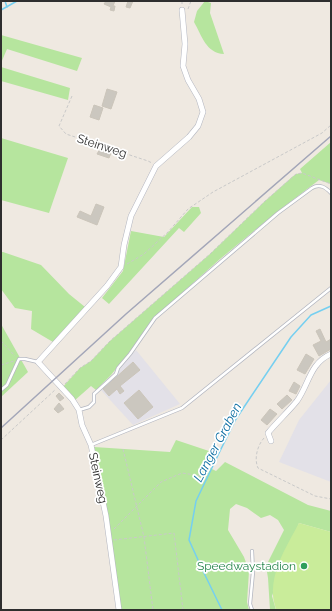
<svg xmlns="http://www.w3.org/2000/svg" width="332" height="611" font-family="Raleway,sans-serif">
  <style>
    .industrial { fill: #e3e1e8 }
    .green { fill: #b6e59e }
    .pitch { fill: #c9ec9a }
    .lines { fill: none; stroke-linecap: round; stroke-linejoin: round }
    .stream { stroke: #75cff0; stroke-width: 1.5 }
    .building { fill: #cbc7bf; stroke: #cbc5ba }
    .lane-casing { stroke: #b4b7c1; stroke-width: 4 }
    .street-casing { stroke: #b4b7c1; stroke-width: 6 }
    .path { stroke: #c9c9c9; stroke-width: 1; stroke-dasharray: 3 2; stroke-linecap: butt }
    .lane { stroke: #fff; stroke-width: 2.5 }
    .street { stroke: #fff; stroke-width: 5 }
    .rail { stroke: #a3a6b8; stroke-width: 1.5 }
    .leisure-dot { fill: #2e9e5b; stroke: #fff; stroke-width: 1.5 }
    .labels { text-anchor: middle; stroke-width: 3.5; stroke-linejoin: round; paint-order: stroke }
    .street-label { font-size: 12px; fill: #2e2e2e; stroke: #fff }
    .leisure-label { font-size: 12px; fill: #27864d; stroke: #fff; text-anchor: end }
    .water-label { font-size: 13px; font-style: italic; fill: #0d6fa3; stroke: #fff }
  </style>
  <rect width="100%" height="100%" fill="#efe9e1"/>
  <g class="industrial">
    <path d="M136,350l44,54 -47,21 -32,-35z"/>
    <path d="M331,380v102l-52,-20 20,-42z"/>
  </g>
  <g class="green">
    <path d="M205,1l6,2 -1,10 14,41c-18,-1 -22,-18 -30,-32l3,-11z"/>
    <path d="M1,35l81,23 -5,13 -70,-22 -6,14z"/>
    <path d="M1,67l69,21 -2,12 -67,-19z"/>
    <path d="M1,138l67,20 -19,55 -48,-13z"/>
    <path d="M331,142v42l-12,-4 -42,32 -57,47 -66,59 -18,26 -25,31 -15,15 -5,-4 -17,15 -12,-13 18,-20 11,-7 19,-20 100,-87 54,-52 28,-25 4,-3 6,-1 -2,-4z"/>
    <path d="M192,207h7l2,6 -17,19 -5,-4 -70,76 -7,-6 21,-27 8,-40 33,6z"/>
    <path d="M1,252h2l38,13 28,29 16,13 -32,35 -22,-13 1,-18 -17,-3 -14,-19z"/>
    <path d="M1,324l27,48 -27,25z"/>
    <path d="M176,440l39,13 -7,14 8,4 9,-9 83,43 23,6v21l-32,-9 -27,73 4,14h-6l-2,-32 -2,-12 18,-36 -6,-10 -8,-5 -9,3 -14,-10 -11,-4 -6,5 -2,21 16,27 5,14 -2,31 2,8h-128l-13,-94 -14,-69 76,5z"/>
  </g>
  <path class="pitch" d="M299,523l32,9v78h-55c-1,-5 -3,-10 -3,-15 -1,-27 14,-49 26,-72z"/>
  <g class="lines">
    <g class="stream">
      <path d="M5,1l2,6"/>
      <path d="M1,10l16,-9"/>
      <path d="M222,610l-19,-39 -14,-31 7,-39 24,-50 16,-32 55,-82 20,-22 20,-9"/>
    </g>
  </g>
  <g class="building">
    <path d="M106,1h9l-2,5h2l-1,5 -4,-1 1,-3 -7,-3z"/>
    <path d="M128,1h5l-3,7 -4,-1z"/>
    <path d="M107,89l10,3 -6,17 -9,-3z"/>
    <path d="M94,105l9,3 -4,12 -9,-3z"/>
    <path d="M100,149l11,4 -2,5 -12,-4z"/>
    <path d="M96,204l8,3 -7,18 -20,-8 3,-6 11,5z"/>
    <path d="M320,329l6,13 5,-3v10l-12,7 -6,-11 8,-4 -5,-10z"/>
    <path d="M306,354l8,5 -9,15 -8,-4z"/>
    <path d="M133,362l7,8 -20,16 4,5 -4,3 -3,-5 -8,7 -6,-7z"/>
    <path d="M294,382l6,4 -4,8 -7,-3z"/>
    <path d="M139,390l14,17 -15,12 -14,-16z"/>
    <path d="M59,393l5,5 -4,3 -4,-5z"/>
    <path d="M287,395l5,5 -10,9 -5,-5z"/>
    <path d="M59,403l5,6 -6,4 -4,-4z"/>
    <path d="M270,409l7,5 -10,11 -6,-5z"/>
  </g>
  <g class="lines">
    <g class="lane-casing">
      <g id="lane">
        <path d="M1,390l6,-5 12,-26h6l13,3"/>
        <path d="M79,410l10,-3 5,-5v-8l22,-20 2,-6 12,-14 25,-36 123,-105 34,-25c8,-5 14,0 19,5"/>
        <path d="M91,445l91,-37 149,-120"/>
        <path d="M252,610l-2,-6 3,-32 -1,-21"/>
      </g>
    </g>
    <g class="street-casing">
      <g id="street">
        <path d="M271,441l-3,-8c9,-11 20,-21 29,-32 12,-17 13,-38 34,-47"/>
        <path d="M119,610l-13,-94 -15,-71 -9,-20 -3,-15 -7,-11 -34,-37 69,-76 14,-19 3,-22 7,-29 25,-50 33,-29 9,-11 5,-14 -4,-13 -11,-19 -5,-14 2,-22 -3,-34"/>
      </g>
    </g>
    <g class="path">
      <path d="M182,1v4"/>
      <path d="M188,9l3,-8"/>
      <path d="M72,96l-13,30 7,8 82,27 4,2"/>
      <path d="M127,264l17,-10 24,-22 20,-23 25,-17 109,-59 9,-8"/>
      <path d="M1,341l14,15"/>
      <path d="M1,365l13,-4"/>
      <path d="M65,384l15,-16 11,-7 19,-20 100,-87 54,-52 32,-28 6,-1 29,11"/>
      <path d="M264,438c-7,8 -10,21 -6,30l57,28 16,3"/>
      <path d="M1,440l55,-51"/>
      <path d="M123,449l21,88 9,73"/>
      <path d="M114,529l47,-47 21,-9 20,3"/>
      <path d="M114,540l60,-7 9,77"/>
    </g>
    <use href="#lane" class="lane"/>
    <use href="#street" class="street"/>
    <path class="rail" d="M1,428l125,-114 205,-178"/>
  </g>
  <circle class="leisure-dot" cx="304" cy="566" r="4"/>
  <g class="labels">
    <g class="street-label">
      <text transform="translate(102 146) rotate(18)" y="4">Steinweg</text>
      <text transform="translate(98 478) rotate(78)" y="4">Steinweg</text>
    </g>
    <g class="leisure-label">
      <text x="296" y="570">Speedwaystadion</text>
    </g>
    <g class="water-label">
      <text transform="translate(217 442) rotate(-62)" y="5">Langer Graben</text>
    </g>
  </g>
  <rect width="332" height="611" fill="none" stroke="#2e2e2e" stroke-width="4"/>
</svg>
